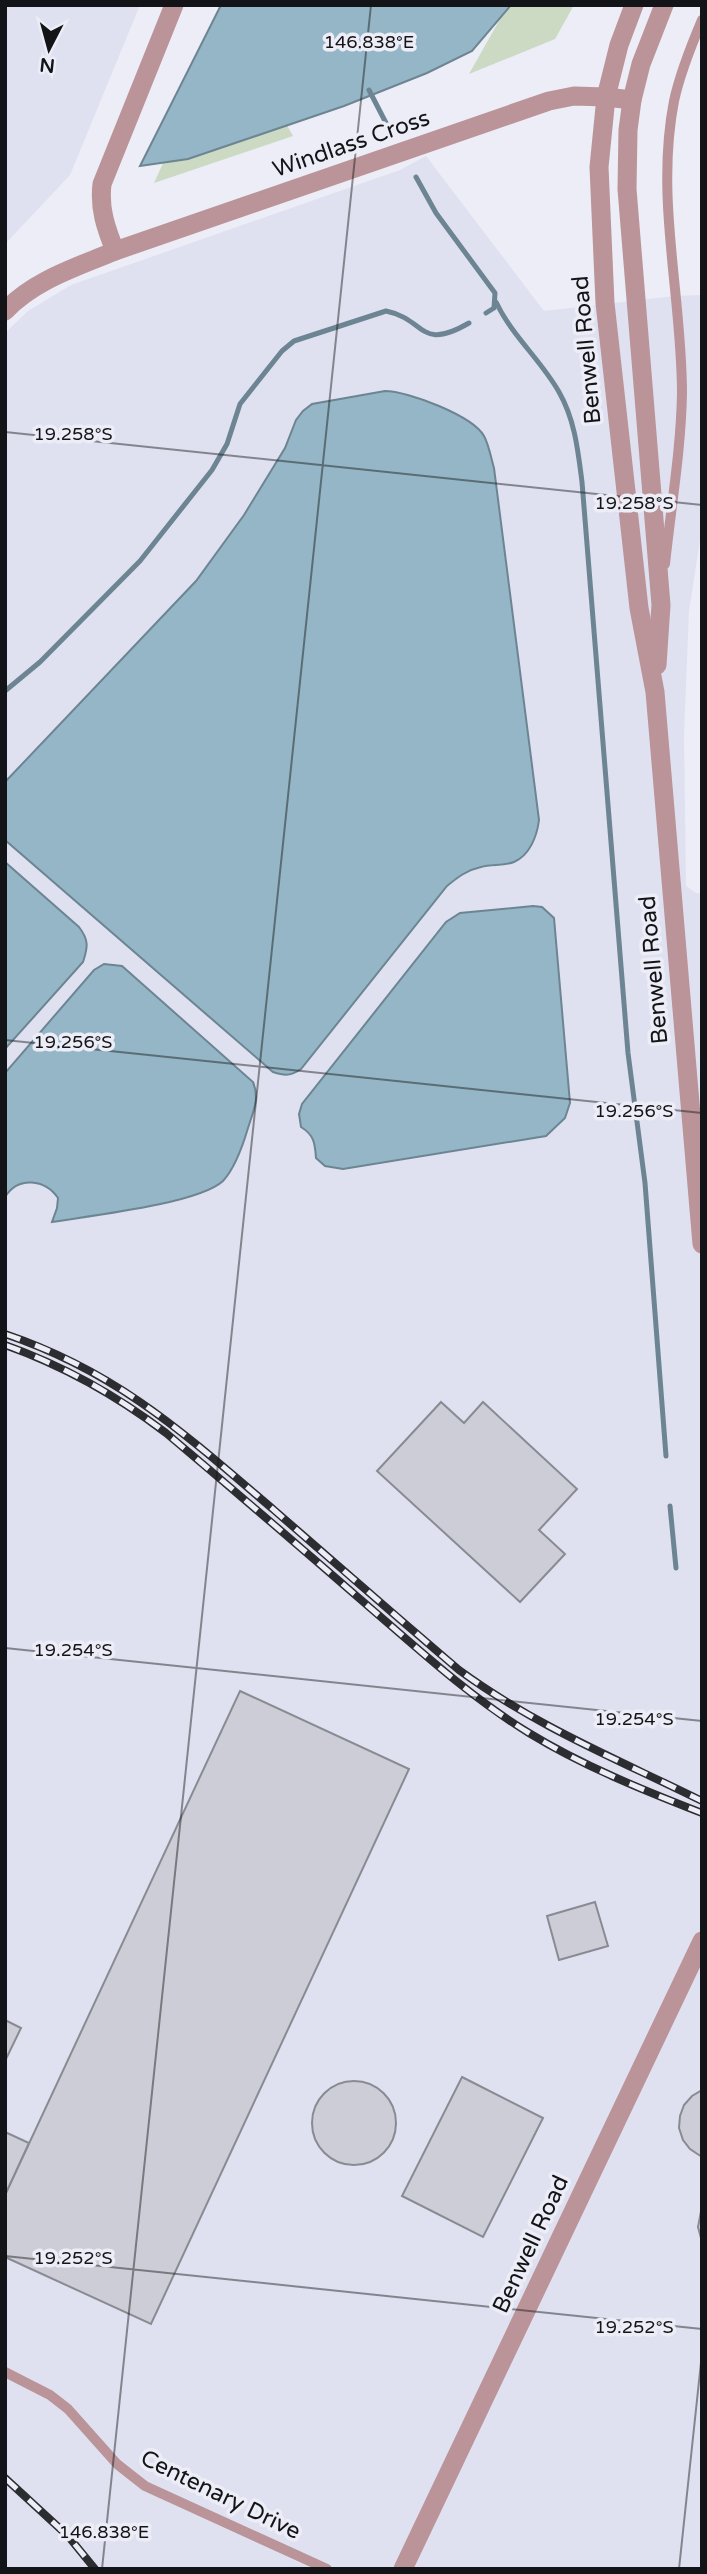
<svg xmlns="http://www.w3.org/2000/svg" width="707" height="2574" font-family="'Varela Round',sans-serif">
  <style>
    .built { fill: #dfe1f1 }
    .green { fill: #ccd9c3 }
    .water { fill: #94b6c6; stroke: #6d8592; stroke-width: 2 }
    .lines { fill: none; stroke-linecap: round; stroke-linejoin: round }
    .stream { stroke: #6d8592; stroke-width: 5 }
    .building { fill: #cccdd6; stroke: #898b92; stroke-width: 2 }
    .service { stroke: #ba9498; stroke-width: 10 }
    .minor { stroke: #ba9498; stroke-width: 19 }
    .tertiary { stroke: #ba9498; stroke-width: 19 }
    .rail-casing { stroke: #2c2d31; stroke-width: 8 }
    .rail { stroke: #ecedf6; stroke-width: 5; stroke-dasharray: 16; stroke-linecap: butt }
    .ticks { fill: none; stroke: #131417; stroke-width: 2; stroke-opacity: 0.45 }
    .labels { text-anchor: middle; stroke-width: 7; stroke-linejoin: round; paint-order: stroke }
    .street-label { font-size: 23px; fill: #131417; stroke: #ecedf6 }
    .ticks-label { font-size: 18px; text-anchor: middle; fill: #131417; stroke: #ecedf6; stroke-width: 7; stroke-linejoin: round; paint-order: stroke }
  </style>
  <rect width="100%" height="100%" fill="#ecedf6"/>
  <g class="built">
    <path d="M5,5h135l-70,170 -65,69z"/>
    <path d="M426,156l118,155 131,-15 27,-1v232l-13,84 -5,124 2,151 10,7 6,1v1675h-697v-2236l23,-22 43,-26 329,-115z"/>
  </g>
  <g class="green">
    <path d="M508,5h66l-19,34 -86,35z"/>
    <path d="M228,21l65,115 -139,47z"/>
  </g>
  <g class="water">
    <path d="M221,5h290l-39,46 -45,22 -83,33 -156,53 -48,7z"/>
    <path d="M385,391c23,0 88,25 99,45 5,9 7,22 10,32l45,352c-2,16 -9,35 -25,42 -10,4 -23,2 -33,5 -14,3 -23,10 -34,19l-146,183c-10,7 -16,7 -28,3l-268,-232v-58l191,-201 48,-66 41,-67 11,-28 7,-9 9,-7z"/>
    <path d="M5,862l74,65c10,13 9,20 4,35l-78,87z"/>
    <path d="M533,906l9,1 12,11 16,185 -5,15 -19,18 -203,33 -18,-3 -9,-8c-1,-15 -2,-23 -15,-31l-2,-13 3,-10 144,-182 14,-9z"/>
    <path d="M104,964l18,2 131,116c7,16 0,30 -5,46 -5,17 -13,40 -25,53 -25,23 -135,35 -171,41l5,-14 1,-10c-13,-19 -40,-22 -53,-1v-124l89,-103z"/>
  </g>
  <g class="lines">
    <g class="stream">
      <path d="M369,90l17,33"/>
      <path d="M416,177l20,36 59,80 -1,15 -8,5"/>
      <path d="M496,302c16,34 45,58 63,90 16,28 19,59 23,90l46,571 17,130 21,273"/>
      <path d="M5,691l35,-29 100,-101 72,-91 15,-26 13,-40 42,-53 12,-10 92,-30c40,8 33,41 83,12"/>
      <path d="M670,1506l6,62"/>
    </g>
  </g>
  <g class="building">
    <path d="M441,1402l23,21 19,-21 94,87 -38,41 26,24 -45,48 -143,-131z"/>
    <path d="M240,1691l169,78 -258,555 -146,-67v-62z"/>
    <path d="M595,1902l13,44 -49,14 -12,-44z"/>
    <path d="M5,2020l16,8 -16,33z"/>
    <path d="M462,2077l81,41 -60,119 -81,-41z"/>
    <circle cx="354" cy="2123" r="42"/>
    <path d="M702,2090v67l-12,-8 -7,-9 -4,-12 1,-12 4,-11 8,-9z"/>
    <path d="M5,2132l24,11 -24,52z"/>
    <path d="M702,2206v36l-4,-15z"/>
  </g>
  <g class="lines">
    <g class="service">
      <path d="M665,564c6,-57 16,-114 17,-171 0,-97 -27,-195 -8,-292 6,-28 17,-55 28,-81"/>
      <path d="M5,2372l45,23 18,14 49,55 28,22 182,83"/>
    </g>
    <g class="minor">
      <path d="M632,100l-4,30 -1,59 34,416 -4,60"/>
      <path d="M115,251l434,-150 25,-5 32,1 -7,70 6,136 34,305 16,84 47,552"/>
      <path d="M5,311c29,-31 72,-44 110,-60 -9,-23 -16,-42 -13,-67l72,-179"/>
      <path d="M403,2569l299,-628"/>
    </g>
    <path class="tertiary" d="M634,5l-15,40 -13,52 26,3 9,-36 23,-59"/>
    <g class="rail-casing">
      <g id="rail">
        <path d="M5,1334c113,38 181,101 269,176 62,54 123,107 185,160 78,57 158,89 243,131"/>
        <path d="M5,1345c59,21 111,50 161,88 70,59 140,119 209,179 49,42 98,87 154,121 54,33 114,57 173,80"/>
        <path d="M5,2478l63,58 27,33"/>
      </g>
    </g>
    <use href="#rail" class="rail"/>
  </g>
  <path class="ticks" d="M5,432l697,73M5,1040l697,73M5,1648l697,73M5,2256l697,73M102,2569l269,-2564M679,2569l23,-216"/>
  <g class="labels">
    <g class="street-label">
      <text transform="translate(351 143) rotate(-19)" y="8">Windlass Cross</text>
      <text transform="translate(586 350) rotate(-95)" y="8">Benwell Road</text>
      <text transform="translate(653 970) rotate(-95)" y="8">Benwell Road</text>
      <text transform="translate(530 2244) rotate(-65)" y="8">Benwell Road</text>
      <text transform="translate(221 2494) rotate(26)" y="8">Centenary Drive</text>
    </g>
  </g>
  <g class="ticks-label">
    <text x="369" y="48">146.838°E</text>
    <text x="73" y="440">19.258°S</text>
    <text x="634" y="509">19.258°S</text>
    <text x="73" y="1048">19.256°S</text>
    <text x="634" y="1117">19.256°S</text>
    <text x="73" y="1656">19.254°S</text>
    <text x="634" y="1725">19.254°S</text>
    <text x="73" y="2264">19.252°S</text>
    <text x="634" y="2333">19.252°S</text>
    <text x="104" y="2538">146.838°E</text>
  </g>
  <rect width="707" height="2574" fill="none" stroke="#131417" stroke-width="14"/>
  <g transform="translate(49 49) rotate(186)" stroke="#ecedf6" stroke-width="5" paint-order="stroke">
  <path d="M0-5L12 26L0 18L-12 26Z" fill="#131417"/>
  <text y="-10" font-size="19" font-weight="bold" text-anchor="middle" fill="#131417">N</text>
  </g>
</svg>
